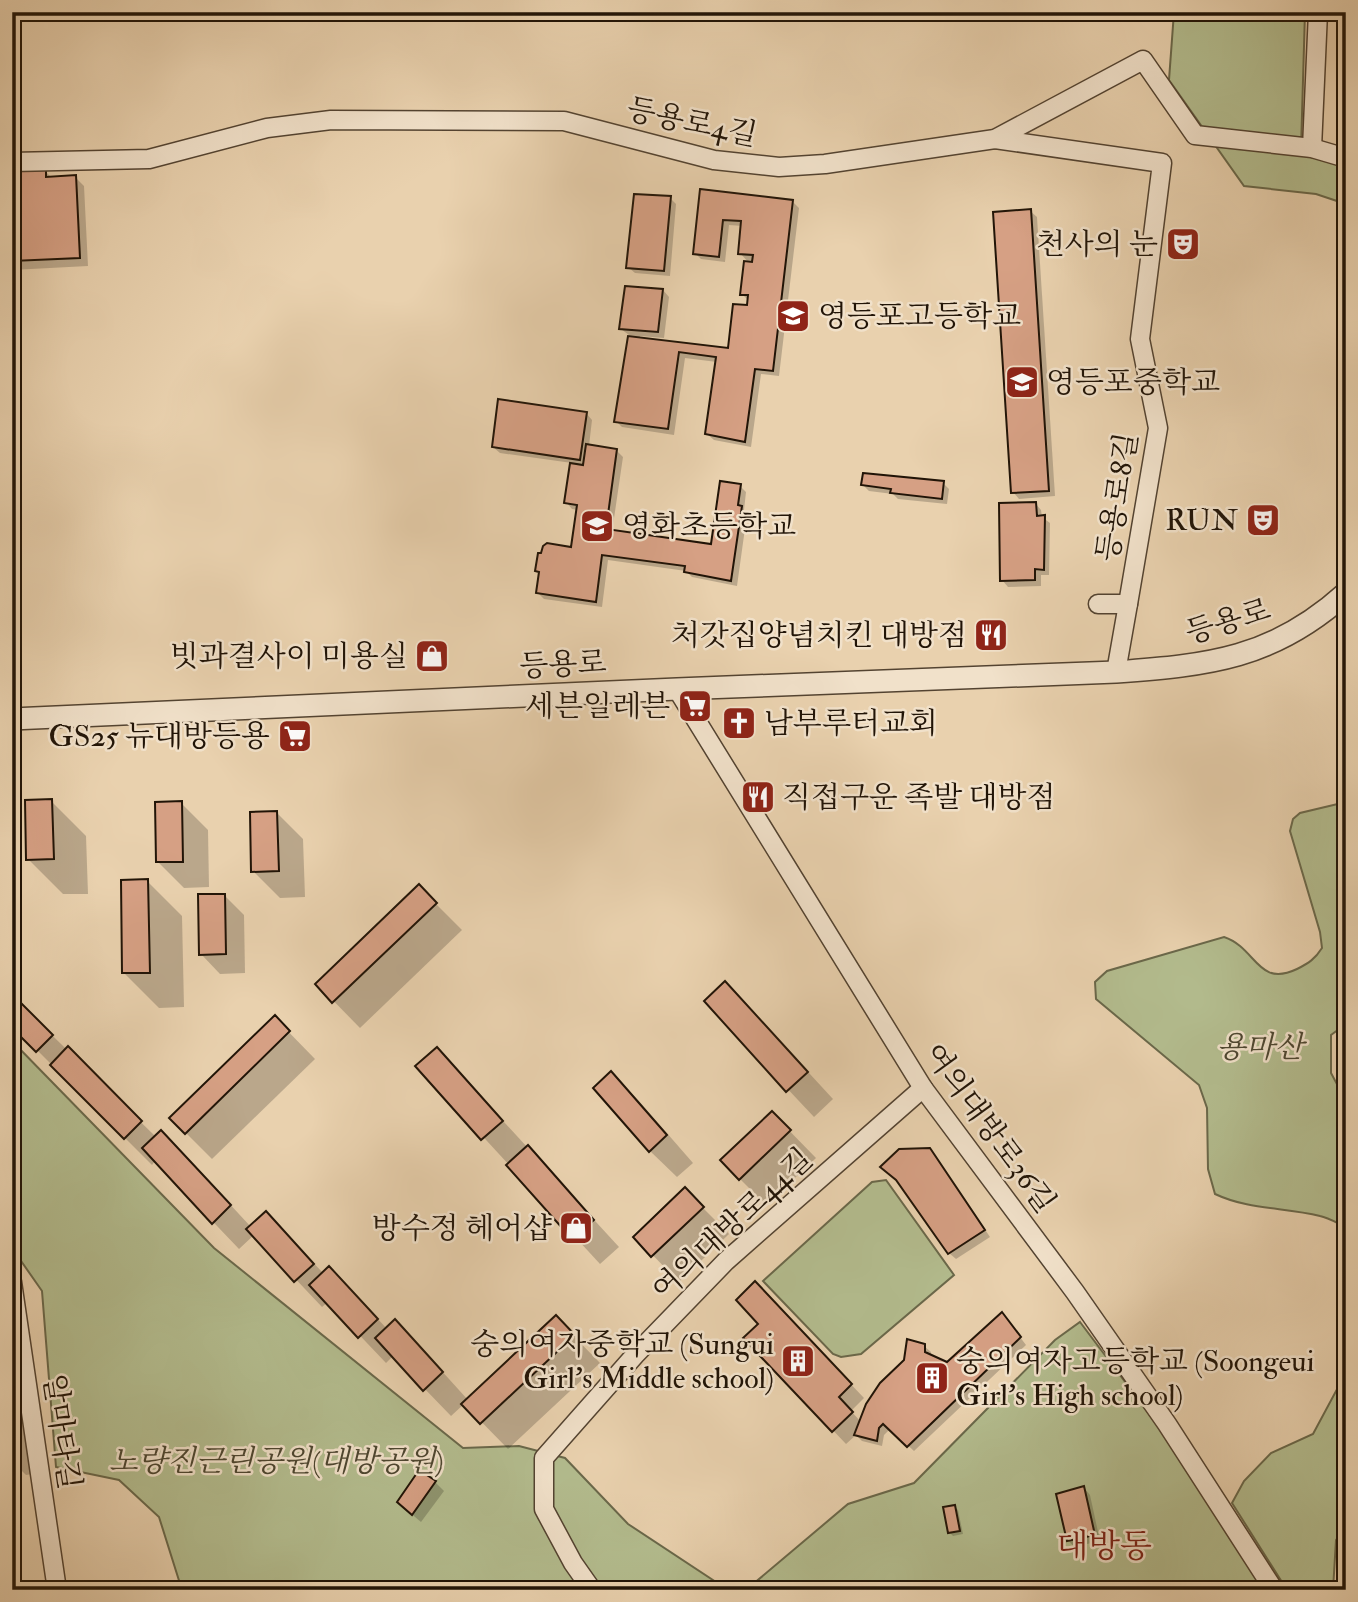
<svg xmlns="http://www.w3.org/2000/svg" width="1358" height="1602" font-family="'IM FELL Double Pica','Noto Serif KR',serif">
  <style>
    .green { fill: #b3bc8e; stroke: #6a684a; stroke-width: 2 }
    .shadow { fill: #0003 }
    .building { fill: #d6a084; stroke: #211407; stroke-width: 2 }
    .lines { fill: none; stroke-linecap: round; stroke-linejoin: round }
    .minor-casing { stroke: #534331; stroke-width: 21 }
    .tertiary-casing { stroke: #534331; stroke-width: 24 }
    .minor { stroke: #f1e1ca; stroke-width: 18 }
    .tertiary { stroke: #f1e1ca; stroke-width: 21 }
    .labels { text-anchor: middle; stroke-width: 5; stroke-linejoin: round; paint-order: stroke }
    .street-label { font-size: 30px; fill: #211407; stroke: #f1e1ca }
    .poi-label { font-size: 30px; fill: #211407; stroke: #f1e1ca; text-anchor: end }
    .park-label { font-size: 30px; font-style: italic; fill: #4d4630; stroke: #f1e1ca }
    .quarter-label { font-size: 33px; fill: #7a1f14; stroke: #f1e1ca }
  </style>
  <rect width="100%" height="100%" fill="#e9d1ae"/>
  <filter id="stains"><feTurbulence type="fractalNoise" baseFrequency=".00286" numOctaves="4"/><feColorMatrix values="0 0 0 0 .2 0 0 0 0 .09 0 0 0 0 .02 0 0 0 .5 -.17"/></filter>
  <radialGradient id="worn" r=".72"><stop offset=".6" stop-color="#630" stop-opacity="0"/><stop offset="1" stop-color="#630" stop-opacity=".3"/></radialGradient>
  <g class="green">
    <path d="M1174,12h131l-4,137 45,14v41l-30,-10 -72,-8 -75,-106z"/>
    <path d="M1346,802v222l-15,11v38l8,15 7,2v137c-9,-4 -17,-9 -26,-11 -36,-9 -71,-6 -105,-22l-7,-25 -1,-61 -8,-23 -103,-86 -1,-17 12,-11 117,-34c33,11 33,51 73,32 12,-6 18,-10 25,-21l-2,-16 -30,-101 3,-12 7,-6z"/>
    <path d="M12,1041l202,207 249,200 56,-2 46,12 63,66 100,66h-546l-23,-73 -40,-37 -63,-13 -14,-176 -30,-43z"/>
    <path d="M886,1180l68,95 -93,79 -20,3 -8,-3 -70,-73 109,-99z"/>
    <path d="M1080,1322l79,105 108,163h-521l102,-86 66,-21 141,-143z"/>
    <path d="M1346,1364v162l-10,14 -3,50h-46l-55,-87 12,-22 27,-28 42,-19 29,-54z"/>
  </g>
  <g class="shadow">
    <path d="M45,171l7,7 23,-1 9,9 4,80 -76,4v-97z"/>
    <path d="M701,191l91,10 7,7 -20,168 -18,-2 -10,73 -37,-7 -7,-6 10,-72 -32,-4 -11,77 -52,-8 -6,-6 13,-86 -8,-6 42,-39 6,7 -5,41 -24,-2v3l90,11 19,-44 -1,-6 -6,-6 7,-31 -9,-10 3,-27 -14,-1 -4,37 -24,-3 -6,-6z"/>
    <path d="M670,198l6,6 -6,72 -35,-3 -7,-6z"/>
    <path d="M1030,211l7,6 18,279 -36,3 -6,-7z"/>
    <path d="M586,413l6,7 -3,26 27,4 7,7 -11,75 100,14 28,-60 6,6 -2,18 3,4 -10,72 -45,-9 -6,-6 -78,-11 -6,47 -58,-8 -6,-6 2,-19 -3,-3 36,-22 5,-39 -6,-1 -6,-7 6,-39 -72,-10 -7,-6z"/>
    <path d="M943,483l6,6 -2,15 -49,-5 -5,-5 -24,-3 -6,-6z"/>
    <path d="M1035,503l6,7 1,7 8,6 -1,52h-8v11l-33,1 -6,-7z"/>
    <path d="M51,801l35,35 2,58h-25l-35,-35z"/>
    <path d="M181,803l27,27 1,57 -25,1 -26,-26z"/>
    <path d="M277,813l26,26 2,58 -25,1 -27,-27z"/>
    <path d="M147,881l35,35 2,91 -25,1 -35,-35z"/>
    <path d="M419,887l43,43 -102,98 -43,-44z"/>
    <path d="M224,895l20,20 1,58 -25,1 -19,-20z"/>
    <path d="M12,996l144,141 32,22 63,68 15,-14 58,61 32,21 31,34 34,19 47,52 88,-82 44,45 -92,86 -44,-45 -13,12 -58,-60 -7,7 -58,-61 -6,5 -68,-72 -15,14 -84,-88 -3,4 -140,-140z"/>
    <path d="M706,1002l45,8 82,89 -19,18z"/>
    <path d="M275,1018l40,41 -103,100 -40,-40z"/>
    <path d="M437,1049l182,198 -19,17 -182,-198z"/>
    <path d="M611,1073l27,27 55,63 -16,14 -27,-26z"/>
    <path d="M772,1113l44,45 -50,47 -26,-26z"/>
    <path d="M936,1157l54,80 -34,22 -7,-6z"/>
    <path d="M685,1190l44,44 -50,48 -44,-45z"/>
    <path d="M768,1297l96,101 -13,13 10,11 63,-76 7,6v4l17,8 60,-43 18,24 -112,106 -24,-22 -6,6 -2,11 -20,-5 -6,-6 -10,9 -101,-106 15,-14z"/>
    <path d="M12,1339l33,133 -19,3 -14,-14z"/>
    <path d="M435,1482l9,9 -23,31 -13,-11z"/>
    <path d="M1084,1488l6,7 10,46 -26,6 -6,-7z"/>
    <path d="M954,1507l4,3 5,24 -10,2 -4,-4z"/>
  </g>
  <g class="building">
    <path d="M46,169v8l30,-2 4,83 -68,3v-90z"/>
    <path d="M700,189l93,11 -20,171 -18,-2 -10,73 -40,-8 11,-77 -37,-5 -11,77 -54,-7 14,-86 100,12 5,-44 14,1 1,-10h-8l4,-34 8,1 1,-7 -15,-1 3,-33 -18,-1 -4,37 -26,-3z"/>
    <path d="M634,194l37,2 -7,75 -38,-3z"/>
    <path d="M1031,209l18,282 -38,2 -18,-281z"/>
    <path d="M625,286l38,3 -5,43 -39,-3z"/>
    <path d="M498,399l89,13 -7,48 -88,-13z"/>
    <path d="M586,444l31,5 -11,80 105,15 9,-63 21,3 -3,21 4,1 -11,75 -47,-9 1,-6 -83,-11 -6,47 -60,-9 3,-21 -4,-1 3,-18h3l2,-7 4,-3 24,4 6,-42 -13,-2 6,-40 13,2z"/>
    <path d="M863,473l81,8 -2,18 -52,-6 1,-4 -30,-4z"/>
    <path d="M1036,502l1,14 8,-1 -1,55 -9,-1v11l-35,1 -1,-78z"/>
    <path d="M52,799l2,60 -28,1 -1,-60z"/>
    <path d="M182,801l1,61h-27l-1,-60z"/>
    <path d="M277,811l2,60 -28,1 -1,-60z"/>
    <path d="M148,879l2,94h-28l-1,-93z"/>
    <path d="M419,884l18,19 -105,100 -17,-19z"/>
    <path d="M198,894h27l1,60 -27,1z"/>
    <path d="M725,981l83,91 -22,20 -82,-91z"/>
    <path d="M12,994l41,41 -17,17 -24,-24z"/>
    <path d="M275,1015l15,16 -105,103 -16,-16z"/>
    <path d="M68,1046l74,75 -18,18 -74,-74z"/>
    <path d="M437,1047l66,74 -22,19 -66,-74z"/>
    <path d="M611,1071l56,64 -18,17 -56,-64z"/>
    <path d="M772,1111l19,19 -52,50 -19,-20z"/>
    <path d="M161,1130l70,75 -19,19 -70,-76z"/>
    <path d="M528,1145l66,75 -22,19 -66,-74z"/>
    <path d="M930,1148l55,82 -37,24 -52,-74 -16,-13 19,-18z"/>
    <path d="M685,1187l19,20 -53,50 -18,-20z"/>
    <path d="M266,1211l48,53 -20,18 -48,-53z"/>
    <path d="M329,1266l49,53 -20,19 -49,-53z"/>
    <path d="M755,1281l97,103 -13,13 14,15 -21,20 -89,-94 15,-14 -22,-24z"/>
    <path d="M1002,1312l19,25 -114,110 -24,-23 -4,4 -2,13 -23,-6 12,-31 14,-21 24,-23 3,-21 18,5v8l22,10z"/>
    <path d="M556,1315l19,20 -95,89 -19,-20z"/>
    <path d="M395,1319l48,53 -20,19 -48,-53z"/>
    <path d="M419,1470l17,11 -24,34 -15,-13z"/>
    <path d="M1084,1486l11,49 -28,6 -11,-47z"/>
    <path d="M955,1505l5,26 -12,2 -5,-26z"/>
  </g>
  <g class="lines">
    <g class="minor-casing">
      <g id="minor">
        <path d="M995,139l167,24 -22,176 18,89 -30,176h-30"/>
        <path d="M1312,148l6,-136"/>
        <path d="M12,162l137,-3 118,-31 64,-8 233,1 150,39 65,7 46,-3 170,-25 148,-79 52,75 117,13 34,10"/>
        <path d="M1116,672l12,-68"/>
        <path d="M677,689l246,399 152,204 92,132 107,166"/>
        <path d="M12,1282l45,308"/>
        <path d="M592,1590l-19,-27 -29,-54v-51l91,-103 91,-94 197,-173"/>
      </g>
    </g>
    <g class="tertiary-casing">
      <path id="tertiary" d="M12,719l665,-30 439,-17c93,-7 157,-13 230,-79"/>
    </g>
    <use href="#minor" class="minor"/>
    <use href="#tertiary" class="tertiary"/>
  </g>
  <defs>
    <g id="theatre-square" transform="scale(1.75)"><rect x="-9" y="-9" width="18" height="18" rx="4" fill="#8f2418" stroke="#f1e1ca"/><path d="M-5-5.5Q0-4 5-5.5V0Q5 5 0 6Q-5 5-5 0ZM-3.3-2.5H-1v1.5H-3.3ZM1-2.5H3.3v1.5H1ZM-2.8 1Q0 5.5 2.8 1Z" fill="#fff"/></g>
    <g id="school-square" transform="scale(1.75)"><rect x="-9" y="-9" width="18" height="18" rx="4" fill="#8f2418" stroke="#f1e1ca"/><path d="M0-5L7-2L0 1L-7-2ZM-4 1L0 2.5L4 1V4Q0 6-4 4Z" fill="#fff"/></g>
    <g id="restaurant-square" transform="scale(1.75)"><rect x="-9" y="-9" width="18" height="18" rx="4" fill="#8f2418" stroke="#f1e1ca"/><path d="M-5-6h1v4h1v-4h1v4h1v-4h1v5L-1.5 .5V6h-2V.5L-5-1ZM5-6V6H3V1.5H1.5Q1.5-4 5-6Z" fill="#fff"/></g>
    <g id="shop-square" transform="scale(1.75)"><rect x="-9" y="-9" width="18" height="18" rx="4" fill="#8f2418" stroke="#f1e1ca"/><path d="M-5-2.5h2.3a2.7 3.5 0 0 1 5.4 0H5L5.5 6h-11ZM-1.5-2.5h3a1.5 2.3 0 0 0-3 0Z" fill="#fff"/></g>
    <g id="supermarket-square" transform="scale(1.75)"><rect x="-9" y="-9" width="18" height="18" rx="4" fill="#8f2418" stroke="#f1e1ca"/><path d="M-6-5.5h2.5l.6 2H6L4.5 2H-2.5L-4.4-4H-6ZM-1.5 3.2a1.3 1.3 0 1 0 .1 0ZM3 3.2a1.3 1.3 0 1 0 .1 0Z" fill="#fff"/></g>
    <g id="church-square" transform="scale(1.75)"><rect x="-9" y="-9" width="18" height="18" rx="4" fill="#8f2418" stroke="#f1e1ca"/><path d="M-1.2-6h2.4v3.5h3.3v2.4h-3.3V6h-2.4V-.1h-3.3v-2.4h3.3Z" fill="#fff"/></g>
    <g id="building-square" transform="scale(1.75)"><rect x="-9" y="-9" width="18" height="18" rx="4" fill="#8f2418" stroke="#f1e1ca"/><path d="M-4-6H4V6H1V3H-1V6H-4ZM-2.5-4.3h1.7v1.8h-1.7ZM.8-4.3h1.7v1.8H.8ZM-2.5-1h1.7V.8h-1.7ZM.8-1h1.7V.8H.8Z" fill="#fff"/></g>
  </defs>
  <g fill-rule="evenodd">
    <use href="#theatre-square" x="1183" y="244"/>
    <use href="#school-square" x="793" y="316"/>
    <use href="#school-square" x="1022" y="382"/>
    <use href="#theatre-square" x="1263" y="520"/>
    <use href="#school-square" x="597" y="526"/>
    <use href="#restaurant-square" x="991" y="635"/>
    <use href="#shop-square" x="432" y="656"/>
    <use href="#supermarket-square" x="695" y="706"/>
    <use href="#church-square" x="739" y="723"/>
    <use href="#supermarket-square" x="295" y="736"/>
    <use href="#restaurant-square" x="758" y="797"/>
    <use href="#shop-square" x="576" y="1228"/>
    <use href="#building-square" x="798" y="1361"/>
    <use href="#building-square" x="932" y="1378"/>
  </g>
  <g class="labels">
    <g class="street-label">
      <text transform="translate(692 122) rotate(12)" y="10">등용로4길</text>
      <text transform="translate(1117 497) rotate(-81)" y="10">등용로8길</text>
      <text transform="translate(1228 621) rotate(-17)" y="10">등용로</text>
      <text transform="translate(563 664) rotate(-3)" y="10">등용로</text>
      <text transform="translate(990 1128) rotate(54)" y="10">여의대방로36길</text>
      <text transform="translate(732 1224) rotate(-43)" y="10">여의대방로44길</text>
      <text transform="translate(62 1432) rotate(82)" y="10">알마타길</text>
    </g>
    <g class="poi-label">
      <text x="1158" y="254">천사의 눈</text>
      <text x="818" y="326" text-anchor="start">영등포고등학교</text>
      <text x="1046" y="392" text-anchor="start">영등포중학교</text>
      <text x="1238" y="530">RUN</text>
      <text x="622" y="536" text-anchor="start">영화초등학교</text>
      <text x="967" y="645">처갓집양념치킨 대방점</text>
      <text x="408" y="666">빗과결사이 미용실</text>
      <text x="670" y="716">세븐일레븐</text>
      <text x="764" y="733" text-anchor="start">남부루터교회</text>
      <text x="270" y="746">GS25 뉴대방등용</text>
      <text x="782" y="807" text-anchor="start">직접구운 족발 대방점</text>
      <text x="552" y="1238">방수정 헤어샵</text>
      <text x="774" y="1354">숭의여자중학교 (Sungui<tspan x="774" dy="34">Girl's Middle school)</tspan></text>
      <text x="956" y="1371" text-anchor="start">숭의여자고등학교 (Soongeui<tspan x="956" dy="34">Girl's High school)</tspan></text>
    </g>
    <g class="park-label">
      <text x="1260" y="1057">용마산</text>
      <text x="276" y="1471">노량진근린공원(대방공원)</text>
    </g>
    <g class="quarter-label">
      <text x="1104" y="1557">대방동</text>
    </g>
  </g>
  <rect width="1358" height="1602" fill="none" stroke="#e9d1ae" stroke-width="42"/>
  <rect x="14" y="14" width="1330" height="1574" fill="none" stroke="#211407" stroke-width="3.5"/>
  <rect x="21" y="21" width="1316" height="1560" fill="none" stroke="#211407" stroke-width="2"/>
  <rect width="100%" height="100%" filter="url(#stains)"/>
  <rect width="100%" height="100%" fill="url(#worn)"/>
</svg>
